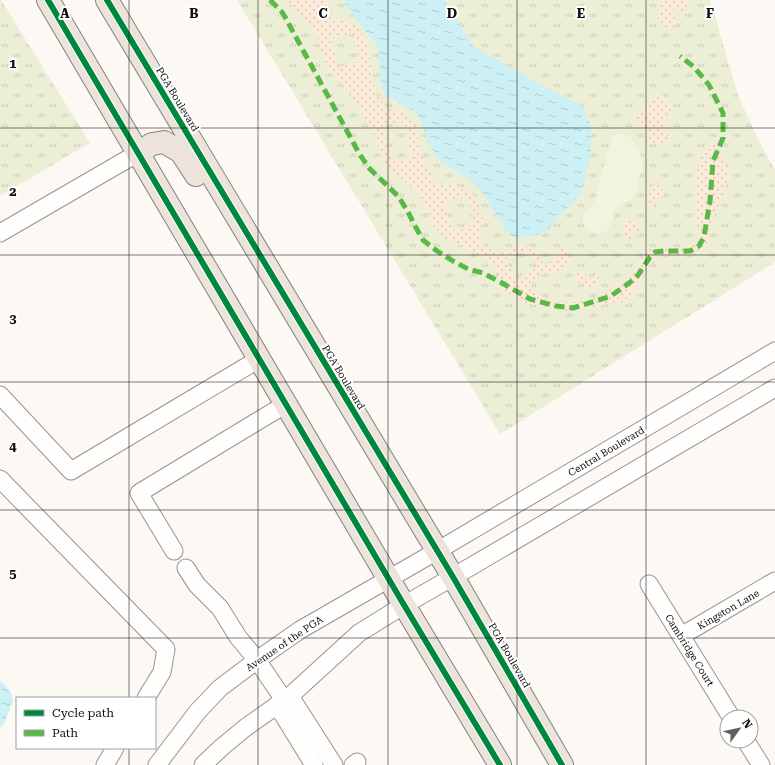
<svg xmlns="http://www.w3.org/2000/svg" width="775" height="765" font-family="'Roboto Serif',serif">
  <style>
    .grass { fill: url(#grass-tufts) }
    .sand { fill: url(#sand-dots); fill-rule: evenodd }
    .pitch { fill: #f3f4df }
    .water { fill: url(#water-ripples) }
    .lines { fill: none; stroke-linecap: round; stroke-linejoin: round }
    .minor-casing { stroke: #969492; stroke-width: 19 }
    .major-casing { stroke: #83817f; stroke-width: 24 }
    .minor { stroke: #fffefd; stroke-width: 17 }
    .major { stroke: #ece4da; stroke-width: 22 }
    .quiet { stroke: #58b947; stroke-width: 5; stroke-dasharray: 10 5; stroke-linecap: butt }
    .cycleway-casing { stroke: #fff; stroke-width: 8 }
    .cycleway { stroke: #00873e; stroke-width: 6 }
    .grid { fill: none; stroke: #0f0f0f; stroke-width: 1; stroke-opacity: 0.55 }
    .labels { text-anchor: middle; stroke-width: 4; stroke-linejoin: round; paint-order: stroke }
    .street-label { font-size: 10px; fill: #0f0f0f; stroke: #fff }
    .grid-label { font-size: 13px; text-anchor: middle; font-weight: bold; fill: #0f0f0f; stroke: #fff; stroke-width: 4; stroke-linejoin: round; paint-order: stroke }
  </style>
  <defs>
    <pattern id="grass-tufts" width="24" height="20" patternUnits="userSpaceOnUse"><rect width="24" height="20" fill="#ecefd5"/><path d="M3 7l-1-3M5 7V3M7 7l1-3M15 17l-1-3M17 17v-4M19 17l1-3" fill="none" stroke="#c9ccb6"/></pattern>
    <pattern id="sand-dots" width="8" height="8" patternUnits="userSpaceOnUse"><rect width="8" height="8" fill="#faead7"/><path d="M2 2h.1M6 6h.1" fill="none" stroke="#d5c8b7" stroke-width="1.8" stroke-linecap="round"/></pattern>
    <pattern id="water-ripples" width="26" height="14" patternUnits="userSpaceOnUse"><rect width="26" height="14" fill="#ccf0f4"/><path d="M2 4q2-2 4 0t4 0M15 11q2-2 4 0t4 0" fill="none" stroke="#aecdd0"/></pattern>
  </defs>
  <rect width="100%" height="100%" fill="#fcf8f4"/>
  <g class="grass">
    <path d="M0,0h1l89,143 -90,53z"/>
    <path d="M237,0h473l28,95 19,42 18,33v92l-275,172z"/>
  </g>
  <g class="sand">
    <path d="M286,0h41l1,10 6,8 22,7 6,8 6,10 7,50 6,8 5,5 16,7 10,8 6,14 2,15 3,8 11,22 8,6c19,-2 30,2 38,20 2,5 4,9 4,15 0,8 -5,12 -3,21 5,3 14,10 20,11 11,0 22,-13 33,-5 6,4 6,13 11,18l6,-5 5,-2 2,-4 1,-6c14,-8 11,14 3,20 -10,8 -28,0 -31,18l12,10 17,6 15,-1 25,-6 22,-14 13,-13 8,-14 6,-6 3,-1 10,-1h26l9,-6 2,-8v-7l-1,-4 -5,-5c1,-5 3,-11 3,-16 0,-4 -1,-8 -1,-12 0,-13 6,-46 22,-47 6,4 3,9 5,15 0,1 3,5 3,6 4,6 4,10 4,16l-19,49 -2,14 -4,6 -5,5 -6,2 -30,1 -6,2 -9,10 -9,16 -5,5 -7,13 -18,1 -17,5 -26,3 -46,-9 -19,-14 -3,-8v-7l-7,-10 -17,-11 -25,-11 -7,-5 -6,-8 -19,-38 -33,-24 -1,-8 -8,-21 -17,-31 -14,-20 -13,-14 -7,-12 -7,-24 -5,-8zM353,33l6,29 -21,5 -7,-29zM402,121l10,35 -19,6 -11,-36zM466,196l10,28 -22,8 -11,-28zM527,249l10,17 -21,13 -10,-18z"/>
    <path d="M663,0h23l4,7 -2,5 -3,1 -7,-4 -2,-1 -2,2c0,6 6,11 0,17h-10c-9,-7 -6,-18 -1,-27z"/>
    <path d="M656,95h6l3,4 4,2 3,4c0,9 -6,10 -8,17 -1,7 8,15 0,21 -4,3 -10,1 -15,0l-2,-2 1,-10c-4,-4 -19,-10 -12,-16 3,-2 7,-3 10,-4 0,-8 4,-11 10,-16z"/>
    <path d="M656,184c5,2 9,10 6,14h-5l-2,1 -2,8h-3l-3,-4c1,-5 4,-10 4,-16z"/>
    <path d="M627,221c7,0 15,2 13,10l-2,1 -3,-2h-2l-2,2 3,4 -4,3h-3l-2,-2v-7l-2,-6z"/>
    <path d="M581,271c5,1 6,7 11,8l2,-2v-5h3c6,14 -7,23 -14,11l-6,-1 -2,-5c0,-4 2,-5 6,-6z"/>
  </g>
  <path class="pitch" d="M618,133l7,1 5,3 10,16 3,11 -8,33c-5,5 -12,4 -16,8 -9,8 -3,20 -14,26 -10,6 -26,-2 -21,-15 1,-5 7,-8 9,-12 3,-5 4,-12 5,-18 5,-16 9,-32 14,-48l2,-3z"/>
  <g class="water">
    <path d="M343,0h101l30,47 62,35 48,25 7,20v26l-10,40 -34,38 -13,5 -14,2 -8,-2 -5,-4 -10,-15 -10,-18 -14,-17 -32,-21 -13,-17 -7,-24 -8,-9 -27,-16 -4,-7 -5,-42 -33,-43z"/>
    <path d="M0,681l4,3 7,9 2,8 -9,23 -4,4z"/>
  </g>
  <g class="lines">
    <g class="minor-casing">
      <g id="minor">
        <path d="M0,233l138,-80"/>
        <path d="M0,395l71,76 188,-112"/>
        <path d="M0,479l166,170 -4,23 -16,26"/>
        <path d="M174,551l-35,-58 147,-89"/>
        <path d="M186,568l11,17 23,23 18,29 19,23 27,40"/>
        <path d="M649,584l82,133"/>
        <path d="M681,636l94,-55"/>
        <path d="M290,696l44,69"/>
        <path d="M277,705l37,60"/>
        <path d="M746,741l15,24"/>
        <path d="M105,765l10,-17"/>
        <path d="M157,765l41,-54 22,-23 37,-28 43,-30 137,-79 338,-200"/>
        <path d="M203,765l19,-18 23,-19 45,-32 69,-63 45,-28 49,-28 322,-189"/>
        <path d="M353,765l4,-3"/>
      </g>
    </g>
    <g class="major-casing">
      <g id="major">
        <path d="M48,0l356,605 96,160"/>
        <path d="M107,0l346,577 109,188"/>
        <path d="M138,153l14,-9 12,-2 17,10 15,23"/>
      </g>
    </g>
    <use href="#minor" class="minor"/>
    <use href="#major" class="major"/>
    <path class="quiet" d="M270,0l12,12 3,5 75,138 10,14 28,27 9,14 8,16 8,14 14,11 16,10 15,8 15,4 19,10 28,16 26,7 17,2 38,-12 25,-18 14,-21 5,-5 9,-1h26l9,-5 5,-9 6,-36 3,-40 10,-23v-25l-14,-28 -15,-18 -14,-11"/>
    <g class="cycleway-casing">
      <g id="cycleway">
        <path d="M48,0l356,605 96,160"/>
        <path d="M107,0l346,577 109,188"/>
      </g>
    </g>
    <use href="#cycleway" class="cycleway"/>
  </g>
  <path class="grid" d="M129,0v698M258,0v765M388,0v765M517,0v765M646,0v765M0,128h775M0,255h775M0,382h775M0,510h775M0,638h775M129,748v17"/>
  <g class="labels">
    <g class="street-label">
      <text transform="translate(178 99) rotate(59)" y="4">PGA Boulevard</text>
      <text transform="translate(344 377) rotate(59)" y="4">PGA Boulevard</text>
      <text transform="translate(606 451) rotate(-31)" y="4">Central Boulevard</text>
      <text transform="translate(728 609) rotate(-30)" y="4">Kingston Lane</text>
      <text transform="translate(284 643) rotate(-34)" y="4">Avenue of the PGA</text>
      <text transform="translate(690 650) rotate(58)" y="4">Cambridge Court</text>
      <text transform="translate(510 655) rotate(60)" y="4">PGA Boulevard</text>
    </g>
  </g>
  <g class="grid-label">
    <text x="65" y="18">A</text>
    <text x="194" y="18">B</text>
    <text x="323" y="18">C</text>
    <text x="452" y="18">D</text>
    <text x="581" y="18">E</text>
    <text x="710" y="18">F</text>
    <text x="13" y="68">1</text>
    <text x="13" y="196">2</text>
    <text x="13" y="323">3</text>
    <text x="13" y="451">4</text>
    <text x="13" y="578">5</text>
  </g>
  <rect x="16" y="697" width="140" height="52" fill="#ffffff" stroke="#9f9f9f"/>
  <rect x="24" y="710" width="20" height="6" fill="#00873e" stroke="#9f9f9f"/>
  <text x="52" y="717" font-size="12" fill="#0f0f0f">Cycle path</text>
  <rect x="24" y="730" width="20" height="6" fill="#58b947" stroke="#9f9f9f"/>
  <text x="52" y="737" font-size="12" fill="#0f0f0f">Path</text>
  <g transform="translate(739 729) rotate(57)"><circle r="19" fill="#ffffff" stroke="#9f9f9f"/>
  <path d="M0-3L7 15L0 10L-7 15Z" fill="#62615f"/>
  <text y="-6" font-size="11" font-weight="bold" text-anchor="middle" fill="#0f0f0f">N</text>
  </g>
</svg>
